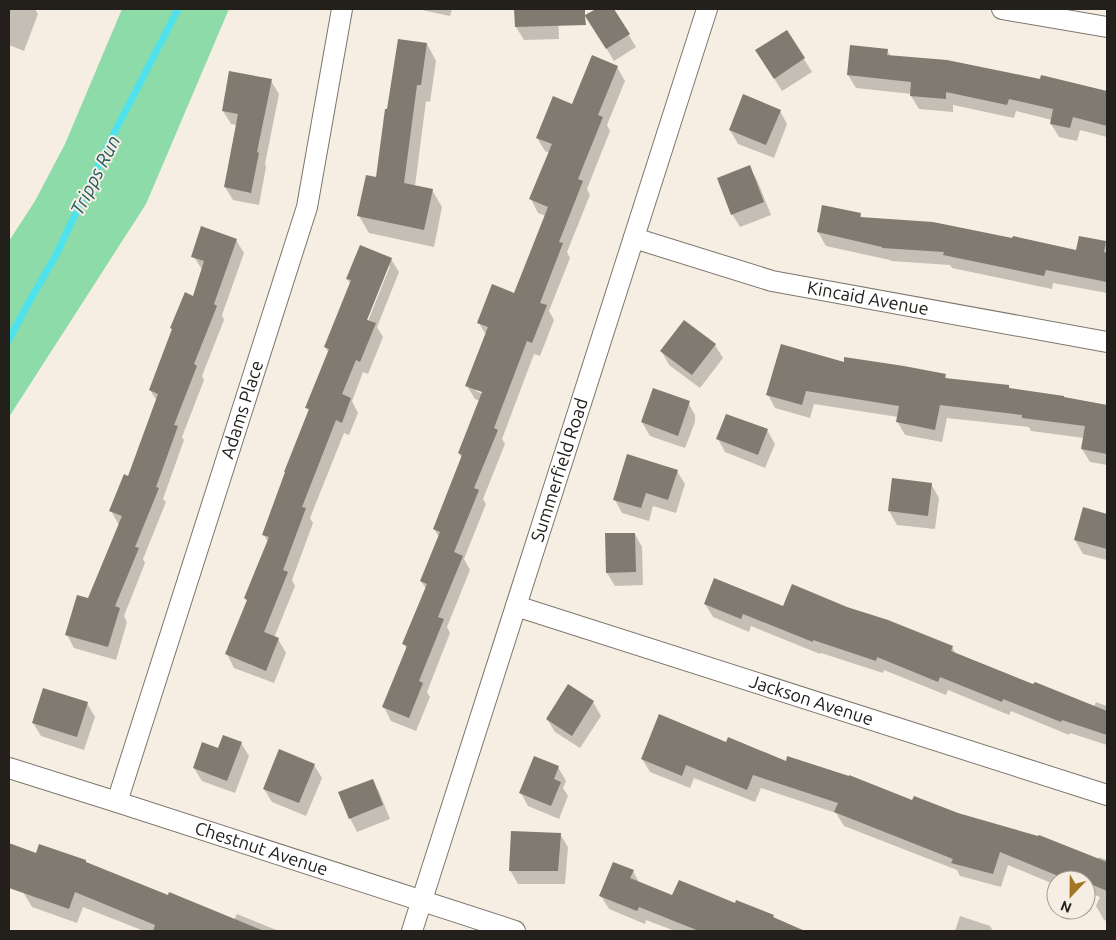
<svg xmlns="http://www.w3.org/2000/svg" width="1116" height="940" font-family="Ubuntu,sans-serif">
  <style>
    .green { fill: #8cdba9 }
    .shadow { fill: #0003; fill-rule: evenodd }
    .lines { fill: none; stroke-linecap: round; stroke-linejoin: round }
    .stream { stroke: #50e2ec; stroke-width: 7 }
    .building { fill: #817a70 }
    .street-casing { stroke: #7e766d; stroke-width: 22 }
    .street { stroke: #fff; stroke-width: 20 }
    .labels { text-anchor: middle; stroke-width: 4; stroke-linejoin: round; paint-order: stroke }
    .street-label { font-size: 18px; fill: #23201c; stroke: #f7eee3 }
    .water-label { font-size: 19px; font-style: italic; fill: #205b60; stroke: #f7eee3 }
  </style>
  <rect width="100%" height="100%" fill="#f7eee3"/>
  <path class="green" d="M122,9h107l-83,195 -137,213v-176l26,-40 30,-57z"/>
  <g class="shadow">
    <path d="M9,9h26l3,5 -14,37 -15,-6z"/>
    <path d="M417,9h35l-2,7z"/>
    <path d="M515,9h43l1,30 -35,1 -8,-13z"/>
    <path d="M599,9h14l23,38 -22,14 -27,-45z"/>
    <path d="M787,32l25,40 -30,19 -17,-27z"/>
    <path d="M427,44l9,17 -6,41 -4,-1 -11,85 17,4 10,17 -8,40 -65,-14 -10,-17 18,-38 11,-67z"/>
    <path d="M887,50l4,7 215,35 1,-3v48l-27,-7 -3,11 -18,-4 -8,-13 1,-4 -36,-9 -2,7 -61,-13v7l-34,-3 -8,-13 1,-2 -56,-6 -8,-13z"/>
    <path d="M617,67l8,14 -18,44 3,6 -23,58 3,6 -23,57 3,6 -21,53 5,9 -14,36 -6,-2 -32,85 3,5 -22,55 3,5 -22,55 6,11 -23,57 3,6 -23,59 3,5 -14,34 -25,-10 -7,-14 23,-57 -3,-6 22,-55 -5,-8 18,-44 -5,-8 28,-70 -3,-6 21,-52 -5,-2 -8,-13 19,-51 -7,-12 35,-29 32,-78 -8,-3 -7,-14 18,-46 -4,-2 -8,-13 35,-32zM476,389l13,4 -1,3 -12,-5z"/>
    <path d="M271,81l8,13 -14,70 1,3 -7,38 -26,-5 -8,-13 12,-62 -6,-1 -8,-13z"/>
    <path d="M780,111l7,13 -13,34 -36,-14 -8,-14z"/>
    <path d="M749,167l8,13 14,35 -31,12 -8,-13z"/>
    <path d="M860,214l2,4 215,33 29,-9 1,3v48l-54,-10 -1,6 -100,-21 -2,-3 -59,-4 -1,-1 -64,-14 -8,-14z"/>
    <path d="M236,240l8,13 -22,62 2,5 -22,56 2,4 -22,57 2,3 -21,59 3,3 -23,57 2,4 -21,53 3,6 -11,38 -42,-12 -7,-13 22,-35 30,-75 -8,-14 18,-33 28,-77 -7,-11 23,-59 -2,-3 23,-30 9,-27 -9,-14z"/>
    <path d="M391,259l8,13 -22,55 6,10 -15,37 -5,-2 -11,29 6,12 -9,22 -5,-2 -34,85 3,5 -21,57 3,6 -21,52 4,1 8,14 -12,30 -40,-15 -7,-14 21,-52 -3,-4 23,-56 -4,-7 45,-123 -2,-4 22,-55 -4,-6 26,-63 -4,-5zM388,266h2l-24,60 -2,-1z"/>
    <path d="M715,345l8,13 -23,30 -31,-23 -7,-13z"/>
    <path d="M845,364l100,12 2,3 62,8 1,2 97,16v60l-17,-3 -8,-13 2,-11 -53,-7 -2,-4 -82,-9 -5,24 -37,-7 -8,-14 1,-4 -84,-13 -4,14 -35,-10 -7,-13z"/>
    <path d="M687,401l8,14v7l-10,26 -35,-12 -8,-14z"/>
    <path d="M767,430l8,14 -10,24 -40,-16 -7,-13z"/>
    <path d="M677,471l8,13 -9,29 -23,-7 -4,15 -27,-8 -7,-13z"/>
    <path d="M893,479l38,5 8,14 -4,31 -38,-4 -8,-14z"/>
    <path d="M1084,508l23,7v45l-24,-6 -8,-14z"/>
    <path d="M635,534l7,13 1,38 -28,1 -8,-13z"/>
    <path d="M705,604l79,4h62l106,39 4,7 78,32 60,21 2,-5 11,4v39l-37,-12 -1,2 -58,-24 -2,4 -61,-25 -2,5 -62,-25 -1,3 -62,-20 -1,1 -69,-28 -2,6 -36,-15z"/>
    <path d="M568,686l25,16 8,14 -21,32 -25,-16 -8,-13z"/>
    <path d="M87,703l8,14 -11,33 -43,-14 -8,-13z"/>
    <path d="M241,743l8,13 -14,37 -33,-12 -8,-13 25,-18z"/>
    <path d="M726,743l231,72 141,45 1,-3 8,3v61l-3,-1 -8,-14 4,-9 -14,-5v-12h-30v5l-48,-20 -7,22 -41,-11 -3,-6 -113,-44 -8,-13 -75,-25 -6,14 -61,-24 -4,10 -40,-16 -8,-13z"/>
    <path d="M314,765l8,13 -16,38 -34,-14 -8,-13z"/>
    <path d="M558,767l8,14 -3,7 5,8 -9,23 -31,-13 -7,-13z"/>
    <path d="M373,780l7,14 10,25 -33,13 -7,-14z"/>
    <path d="M560,834l8,13 -3,37h-47l-8,-14z"/>
    <path d="M9,844l28,10 50,9 81,33 66,24 3,-6 42,17h-135l-61,-24 -6,16 -45,-16 -9,-15 1,-2 -15,-5z"/>
    <path d="M633,871l7,13 33,13 62,8 38,11 2,4 28,11h-128l-29,-11 -1,4 -36,-15 -8,-13z"/>
    <path d="M960,916l30,10 3,5h-38z"/>
  </g>
  <g class="lines">
    <path class="stream" d="M9,340l16,-31 31,-54 50,-106 72,-140"/>
  </g>
  <g class="building">
    <path d="M514,9h71v6l11,-6h18l16,25 -24,15 -21,-33 1,9 -71,2z"/>
    <path d="M787,30l18,28 -31,21 -19,-29z"/>
    <path d="M398,39l29,4 -6,42h-4l-13,98 29,6 -9,41 -67,-14 9,-41 10,2 9,-68h2z"/>
    <path d="M850,45l38,4 -1,6 60,5 93,19 1,-4 66,16v35l-34,-9 -3,11 -20,-4 3,-15 -44,-10 -2,6 -61,-13v7l-36,-3 1,-14 -64,-7z"/>
    <path d="M592,55l26,11 -20,49 5,2 -25,62 5,2 -24,61 4,1 -23,60 7,2 -15,38 -5,-2 -33,87 4,2 -24,58 5,2 -25,62 9,4 -25,61 6,2 -25,62 4,2 -14,35 -27,-11 25,-61 -5,-2 25,-60 -7,-3 20,-49 -7,-3 29,-74 -4,-2 24,-61 -17,-6 23,-59 -11,-4 15,-39 22,9 34,-86 -19,-8 23,-55 -16,-6 17,-42 19,8z"/>
    <path d="M229,71l43,8 -15,73 2,1 -8,40 -27,-6 14,-73 -16,-3z"/>
    <path d="M743,94l38,16 -15,35 -37,-15z"/>
    <path d="M750,165l14,37 -33,13 -14,-37z"/>
    <path d="M822,205l39,8 -1,4 73,5 79,16 1,-2 63,14 3,-14 27,5 -2,11 3,1v29l-61,-12 -2,6 -101,-21 1,-3 -62,-4v-1l-65,-15z"/>
    <path d="M201,226l36,13 -23,65 3,2 -23,58 3,2 -23,59 4,1 -22,61 3,1 -24,59 4,1 -24,58 5,2 -12,39 -43,-12 12,-40 11,3 34,-82 -13,-5 15,-37 4,2 30,-82 -9,-4 23,-61 -2,-1 15,-36 8,4 11,-35 -13,-4z"/>
    <path d="M360,245l32,13 -25,62 9,3 -16,39 -4,-2 -14,34 9,4 -9,25 -6,-3 -34,87 4,1 -23,62 5,2 -24,60 15,6 -13,33 -41,-17 22,-54 -3,-2 25,-61 -7,-2 23,-63h-1l25,-63 -4,-1 24,-59 -5,-2 27,-67 -5,-1z"/>
    <path d="M684,320l32,24 -24,31 -32,-24z"/>
    <path d="M781,344l63,18v-5l60,9 42,8 -1,4 64,7v3l55,8v1l43,8v49l-26,-5 4,-23 -63,-8v-3l-82,-10 -5,25 -39,-8 3,-16 -93,-15 -4,14 -36,-10z"/>
    <path d="M653,388l37,13 -12,35 -37,-14z"/>
    <path d="M726,414l42,15 -10,26 -42,-16z"/>
    <path d="M627,454l51,16 -10,30 -22,-7 -5,15 -28,-8z"/>
    <path d="M892,478l40,5 -4,33 -40,-5z"/>
    <path d="M1083,507l24,7v35l-33,-9z"/>
    <path d="M605,533h30l1,39 -30,1z"/>
    <path d="M714,578l69,28 9,-22 55,23 41,13 65,26 -2,5 82,33 2,-2 72,29v24l-45,-15 -1,2 -58,-23 -1,3 -62,-25 -2,5 -61,-25 -1,4 -63,-21v2l-70,-28 -2,5 -37,-15z"/>
    <path d="M568,684l26,17 -22,35 -26,-17z"/>
    <path d="M43,688l45,14 -11,35 -45,-14z"/>
    <path d="M659,714l67,28 2,-5 58,24 1,-5 62,20v-1l63,25 2,-4 44,17 80,23 1,-1 68,27v29l-21,-9v-2h-5l-17,-7 -1,5 -63,-26 -7,22 -42,-11 2,-4 -119,-47 4,-9 -85,-28 -6,15 -61,-25 -4,11 -41,-17z"/>
    <path d="M223,735l19,7 -15,39 -34,-13 9,-26 16,6z"/>
    <path d="M279,749l36,15 -16,39 -36,-14z"/>
    <path d="M534,756l25,10 -5,13 7,3 -10,24 -32,-13z"/>
    <path d="M373,779l10,26 -34,14 -11,-27z"/>
    <path d="M511,831l50,2 -3,38h-49z"/>
    <path d="M9,843l27,10 3,-9 47,16v2l82,33 1,-3 95,39h-111l2,-6 -80,-33 -6,17 -60,-21z"/>
    <path d="M613,862l21,8 -4,8 42,17 7,-15 56,23 1,-3 38,15 -1,2 32,14h-106l-60,-24 -2,4 -38,-15z"/>
  </g>
  <g class="lines">
    <g class="street-casing">
      <g id="street">
        <path d="M1002,9l105,18"/>
        <path id="s1" d="M634,238l138,43 335,61"/>
        <path id="s2" d="M516,606l591,189"/>
        <path id="s3" d="M9,768l108,34 398,129"/>
        <path id="s4" d="M117,802l190,-595 35,-198"/>
        <path id="s5" d="M412,931l295,-922"/>
      </g>
    </g>
    <use href="#street" class="street"/>
  </g>
  <g class="labels">
    <g class="street-label">
      <text dy="6" stroke="none"><textPath href="#s1" startOffset="242">Kincaid Avenue</textPath></text>
      <text dy="6" stroke="none"><textPath href="#s4" startOffset="412">Adams Place</textPath></text>
      <text dy="6" stroke="none"><textPath href="#s5" startOffset="484">Summerfield Road</textPath></text>
      <text dy="6" stroke="none"><textPath href="#s2" startOffset="310">Jackson Avenue</textPath></text>
      <text dy="6" stroke="none"><textPath href="#s3" startOffset="265">Chestnut Avenue</textPath></text>
    </g>
    <g class="water-label">
      <text transform="translate(95 175) rotate(-63)" y="7">Tripps Run</text>
    </g>
  </g>
  <rect width="1116" height="940" fill="none" stroke="#23201c" stroke-width="20"/>
  <g transform="translate(1071 895) rotate(202)"><circle r="24" fill="#f7eee3" stroke="#a29c93"/>
  <path d="M0-4L9 19L0 12L-9 19Z" fill="#a17727"/>
  <text y="-8" font-size="14" font-weight="bold" text-anchor="middle" fill="#23201c">N</text>
  </g>
</svg>
